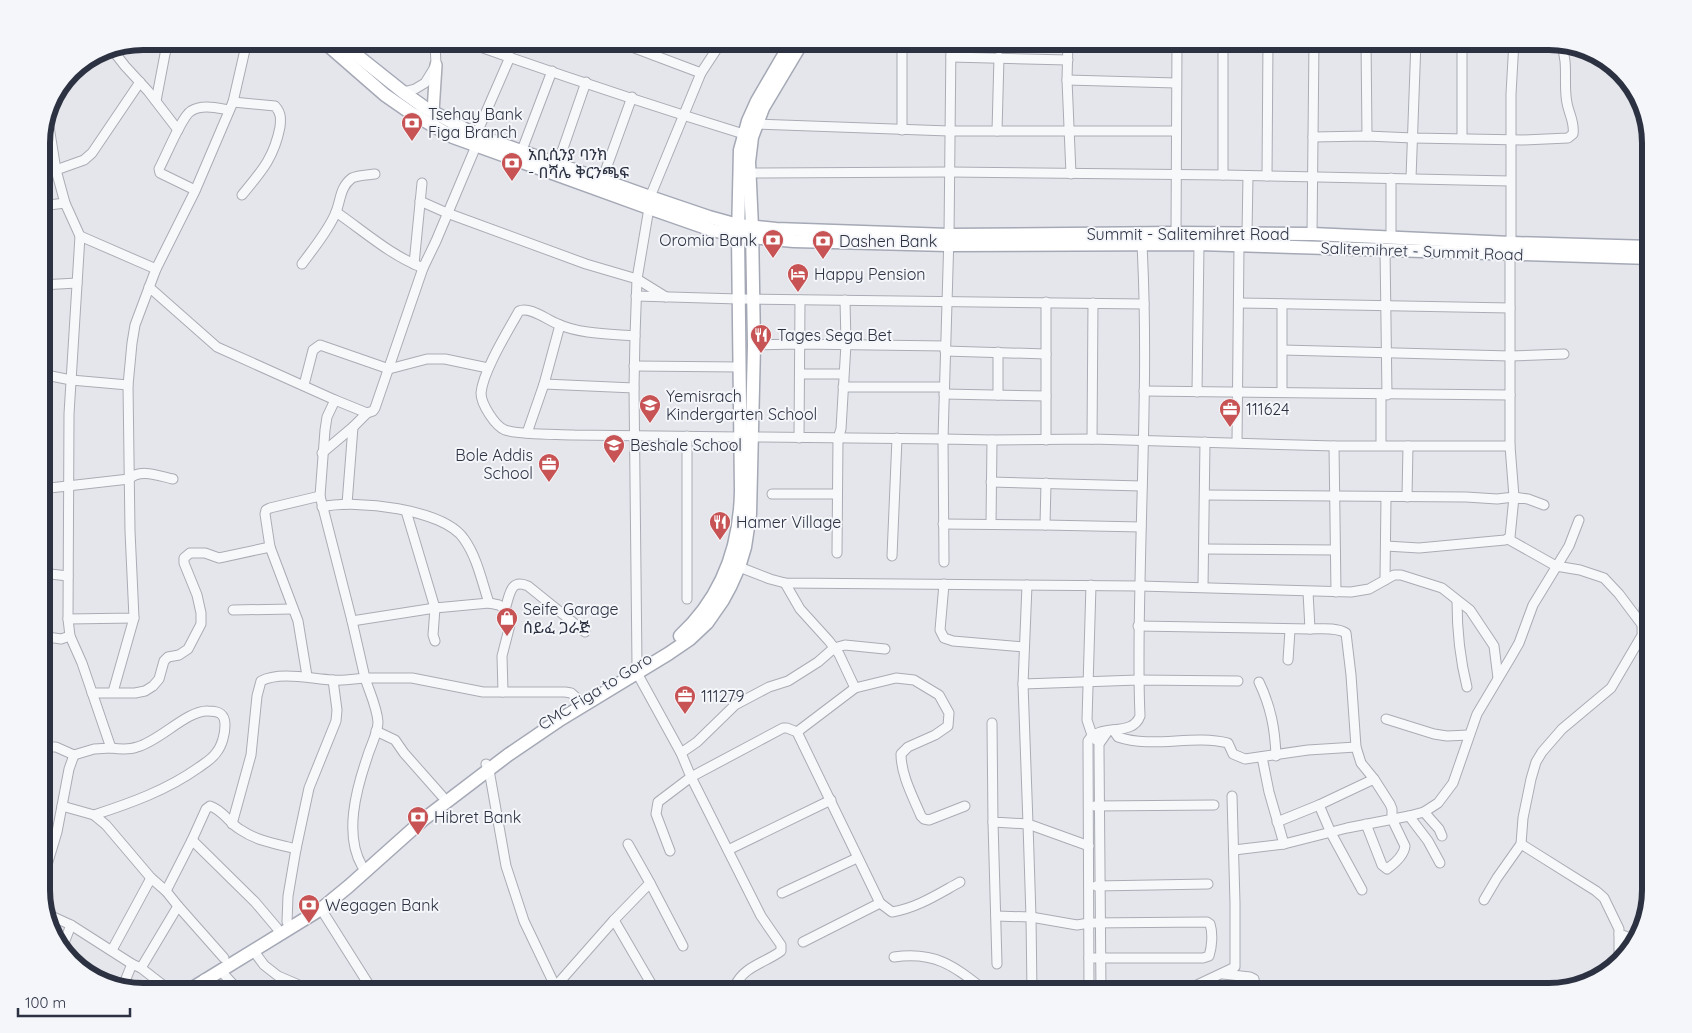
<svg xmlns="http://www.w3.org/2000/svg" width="1692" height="1033" font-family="Quicksand,'Noto Sans Ethiopic',sans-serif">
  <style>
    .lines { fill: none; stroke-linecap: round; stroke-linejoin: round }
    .street-casing { stroke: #aaacb5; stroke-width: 11 }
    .secondary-casing { stroke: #aaacb5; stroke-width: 14 }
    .primary-casing { stroke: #a5a9b6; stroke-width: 15 }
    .street { stroke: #f7f8fa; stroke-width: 9 }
    .secondary { stroke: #fff; stroke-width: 11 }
    .primary { stroke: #fff; stroke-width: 12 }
    .labels { text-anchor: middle; stroke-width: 4; stroke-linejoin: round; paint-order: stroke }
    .poi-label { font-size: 16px; fill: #2d3243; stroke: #f4f6f9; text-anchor: start }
    .street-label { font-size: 16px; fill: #2d3243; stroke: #f4f6f9 }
    .rim { fill: none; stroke: #2d3243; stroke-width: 6 }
  </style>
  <rect width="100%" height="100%" fill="#e5e6eb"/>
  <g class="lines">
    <g class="street-casing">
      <g id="street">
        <path d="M470,41l-1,2c93,33 187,64 281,93"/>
        <path d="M616,41l85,32"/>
        <path d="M902,41v89"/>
        <path d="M1068,41l-1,39 4,94"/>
        <path d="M1223,41v134"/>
        <path d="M1366,41l1,95"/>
        <path d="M1462,41v97"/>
        <path d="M111,48l14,18 23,25 30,39"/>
        <path d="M654,55l5,-14"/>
        <path d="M951,57l117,3"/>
        <path d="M1067,80l109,3"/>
        <path d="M403,92l12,-3 10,-6 11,-18 -1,-24"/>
        <path d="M156,101l9,-47 4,-13"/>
        <path d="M233,102l42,4c6,7 6,12 5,21 -6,31 -19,45 -38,68"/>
        <path d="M752,122l4,2 193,7h227"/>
        <path d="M997,131l2,-74"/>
        <path d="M476,135l34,-78"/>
        <path d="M1313,137l54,-1 46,2 110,2 45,-2 5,-4c2,-11 -4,-20 -6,-31 -4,-19 2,-40 -6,-58"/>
        <path d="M522,150l30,-79"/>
        <path d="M558,163l28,-81"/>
        <path d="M56,170l28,-10 8,-7 48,-71"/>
        <path d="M746,173l203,-1 274,3 287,6"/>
        <path d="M1267,176l1,-135"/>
        <path d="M1411,178l5,-137"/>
        <path d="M602,180l30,-83"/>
        <path d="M195,190l-35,-17 -1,-4c6,-11 23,-53 32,-58 11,-7 26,-3 38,-1"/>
        <path d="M650,197l51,-124 21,-32"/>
        <path d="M420,201l27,12 139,51 51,15 29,18"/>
        <path d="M41,206l24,-3"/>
        <path d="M336,212c29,20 54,43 87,56"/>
        <path d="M1176,233l1,-192"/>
        <path d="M1247,233l1,-57"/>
        <path d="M1312,234l2,-193"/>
        <path d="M80,236l76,33"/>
        <path d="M1391,238v-60"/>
        <path d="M1511,243v-149l3,-53"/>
        <path d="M1385,249l2,146"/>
        <path d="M302,264c11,-15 27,-34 34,-52 5,-13 4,-25 16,-34 6,-3 16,-3 23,-4"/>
        <path d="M414,264l8,-81"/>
        <path d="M41,285l36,-2"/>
        <path d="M149,287l68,60 118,53"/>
        <path d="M636,296l103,3 405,5"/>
        <path d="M1046,302v138"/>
        <path d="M1239,303l271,5"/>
        <path d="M635,336c-24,-2 -56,-2 -77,-12 -11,-4 -28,-18 -39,-13 -11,20 -36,60 -38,82 0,11 14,33 24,37 16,5 51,4 69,5 55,1 111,1 166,2"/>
        <path d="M754,345l46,-1 145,2"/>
        <path d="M1283,350l227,6 54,-2"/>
        <path d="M945,351l101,3"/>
        <path d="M998,352v43"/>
        <path d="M634,366l105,1"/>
        <path d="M41,374l30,6 57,5"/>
        <path d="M800,374h43"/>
        <path d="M544,384l90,4"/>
        <path d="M304,385l9,-35 7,-5 69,24 38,-10h18l43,9"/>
        <path d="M843,387h101"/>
        <path d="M1144,391l366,4"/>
        <path d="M1197,392l2,-148"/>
        <path d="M1282,392v-88"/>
        <path d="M944,394l102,2"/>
        <path d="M527,433l17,-49 16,-59"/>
        <path d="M687,436v163"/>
        <path d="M753,437l190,2 6,-204 2,-194"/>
        <path d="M799,438l1,-138"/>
        <path d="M1092,439l1,-136"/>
        <path d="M1237,442l2,-196"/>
        <path d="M1381,445v-50"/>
        <path d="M1334,446l2,146"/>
        <path d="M322,453l31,-26 14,-14"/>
        <path d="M991,482l151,4"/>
        <path d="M41,489l88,-10c11,-11 30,-3 44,0"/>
        <path d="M772,494h65"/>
        <path d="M1205,495l261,2 31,2 17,-2 -4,-51"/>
        <path d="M1407,497l1,-51"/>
        <path d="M347,504l6,-77"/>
        <path d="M322,507c33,-8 122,2 142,32 13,18 18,43 25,64"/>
        <path d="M406,511l29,97 -2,27 2,6"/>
        <path d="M943,524l102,1 96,2"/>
        <path d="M991,524l1,-84"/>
        <path d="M1045,525l1,-42"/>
        <path d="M1508,539l48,27 24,4 24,8 15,16 24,32"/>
        <path d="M1386,546l33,2 86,-8 5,-3 4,-40 14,2 16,6"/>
        <path d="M1204,549l131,1"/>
        <path d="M837,553l1,-115 3,-9 5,-85 -1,-44"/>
        <path d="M892,556l5,-118"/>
        <path d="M944,562l-1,-123 49,1 100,-1 242,7h176v-191"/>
        <path d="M734,565l36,14 15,4 355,3 211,6 18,-3 25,-14h7l41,13 28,22 24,36 4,32"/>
        <path d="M41,573l27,3"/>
        <path d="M1651,576c-4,20 -18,66 0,79"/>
        <path d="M1385,580l1,-83"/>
        <path d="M785,583l15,26 29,32 10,13 16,34"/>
        <path d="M944,584l-4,46 4,8 9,3 71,6"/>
        <path d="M1027,585l-4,99 115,-4 100,1"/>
        <path d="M1091,585l-4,135 5,15 4,5"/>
        <path d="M1203,587l2,-145"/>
        <path d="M1457,601c0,29 3,58 10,86"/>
        <path d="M505,609c5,-14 5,-31 23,-23l57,46"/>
        <path d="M233,610l59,-1"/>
        <path d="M68,619l66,-1 -4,-87 -2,-146 4,-42 3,-18 21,-56 39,-78 38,-89 14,-61"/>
        <path d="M352,621l83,-13 54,-5 10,2 10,8 2,8 -9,35 1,36"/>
        <path d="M1138,626l172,3 -2,-37"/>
        <path d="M1310,629c11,0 26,-2 36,4l5,42 5,72 5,16 13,16 16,25 2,5v10l13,27c-1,9 -11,18 -18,23l-5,-4 -16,-41"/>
        <path d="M41,636l20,3 9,-3"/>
        <path d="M1288,660l2,-30"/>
        <path d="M637,665l-3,-277 1,-52 2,-57 12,-71"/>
        <path d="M637,673l44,80 10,24 -33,25 -2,12 14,37"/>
        <path d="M307,676l-9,-55 -28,-74 -5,-33 1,-4 4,-2 50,-12"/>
        <path d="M1259,682c12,25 16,47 17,74"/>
        <path d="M1023,684l5,140 61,22"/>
        <path d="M113,692l21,-74"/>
        <path d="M92,693h43l10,-2 8,-5 6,-7 5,-18 4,-4 11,-2 9,-6 13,-25v-11l-4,-18 -13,-32v-5l6,-5h15l14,5 51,-11"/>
        <path d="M1386,719l48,15 13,2 22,-1"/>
        <path d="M992,723l1,99 35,2 3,93 1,75"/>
        <path d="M1113,730l5,7c35,12 74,-3 110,6l5,11 12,5 63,-9 48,-3"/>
        <path d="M376,731l19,9 9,13 38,43"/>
        <path d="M797,732l58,-44 41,-10 18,2 25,15 10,18 -1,13 -13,9 -27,12 -7,7c0,21 12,43 20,62l3,3 5,1 36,-14"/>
        <path d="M41,747h15l18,8 20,-6 17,-1 -29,-85 -12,-27 -2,-17 1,-205 11,-178 -15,-33 -9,-33 -9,-56"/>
        <path d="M681,753l16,-11 38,-37 34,-18 19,-6 30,-19 16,-14 11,-3 40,4"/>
        <path d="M1262,757l7,35 15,52"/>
        <path d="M486,764l3,6 17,96 18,55 34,71"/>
        <path d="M1319,805l12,28 31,57"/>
        <path d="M62,806l32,9 12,10 45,53 15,13 12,15"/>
        <path d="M1095,806l119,-1"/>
        <path d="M1424,812l15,17 3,7"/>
        <path d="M94,815c37,-12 73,-25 104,-47 7,-5 14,-9 18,-15 6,-7 9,-19 9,-28 0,-12 -7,-14 -17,-14 -21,-1 -48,30 -71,36 -8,3 -18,2 -26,1"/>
        <path d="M1409,816l19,25 12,22"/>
        <path d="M993,822l4,142"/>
        <path d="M1277,822l42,-17 55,-26"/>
        <path d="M232,824l19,-69 6,-59 4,-15c19,-10 51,-2 71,-1 11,1 22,-1 33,-2l-13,-57 -32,-125 5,-66 2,-13 8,-17 32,13 6,-2 2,-3 48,-140 13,-27 40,-95"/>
        <path d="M192,840l14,-31 4,-3c13,4 20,18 31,24 16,11 36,14 55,19l13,-61 27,-67 1,-11 -4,-30"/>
        <path d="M1521,844l75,47 8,7 15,31v5l9,3h10"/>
        <path d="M728,850l103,-50"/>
        <path d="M1234,850l50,-6 63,-16 62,-12 15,-4 14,-9 15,-20 24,-69 34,-57 8,-14 14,-38 36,-59 10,-26"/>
        <path d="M362,866c-18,-31 -6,-76 5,-108 3,-11 11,-25 11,-36 -1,-15 -9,-31 -13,-44h47l71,14h82l6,1 8,7"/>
        <path d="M650,883l33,63"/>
        <path d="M41,885l16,-53 12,-63 5,-14"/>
        <path d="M1096,886l112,-2"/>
        <path d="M166,891l26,-51 63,62 22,26"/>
        <path d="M782,893l75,-35"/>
        <path d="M1484,900l13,-22 24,-34 2,-26 8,-39 5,-17 6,-10 20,-23 49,-41 30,-51"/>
        <path d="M880,903l12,9c25,-4 46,-18 68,-30"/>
        <path d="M321,909l48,76 1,7"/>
        <path d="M47,914l24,11 61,39 9,4 31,24"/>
        <path d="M996,916l35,1 46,8 12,-2 118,-1 3,2c3,9 2,23 -1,32l-6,2h-114"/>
        <path d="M614,920l42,72"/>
        <path d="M287,922l1,-26 8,-47"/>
        <path d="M1619,934v25"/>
        <path d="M62,948l9,-23"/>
        <path d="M112,950l39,-72"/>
        <path d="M253,950l11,15 14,11 37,16"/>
        <path d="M894,957c43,-6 61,10 93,35"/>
        <path d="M141,968l37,-62 46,52"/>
        <path d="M220,970l20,22"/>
        <path d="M1223,974l27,3 4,2 2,13"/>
        <path d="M204,979l3,13"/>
        <path d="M123,986l9,-22"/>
        <path d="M549,992l6,-5 59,-67 36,-37 -22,-39"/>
        <path d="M751,992l-16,-6c9,-20 30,-23 46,-35v-6l-20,-29 -70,-139 92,-49h4l10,4 83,171 -77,39"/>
        <path d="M1089,992l-1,-251c12,-19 44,-3 52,-25 -2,-45 -1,-89 0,-133 2,-113 8,-226 2,-338"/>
        <path d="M1101,992l-2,-241v-7l9,-13"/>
        <path d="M1182,992l53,-25v-64l-3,-107"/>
      </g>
    </g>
    <g class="secondary-casing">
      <path id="secondary" d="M433,112l3,-47"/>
    </g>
    <g class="primary-casing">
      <g id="primary">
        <path d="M323,41l62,54 26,18 42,24 196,71 63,22 26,6 56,5 154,4 251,-1 452,14"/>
        <path d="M339,41l64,51 21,15 52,28 174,62 59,20 29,8 38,4 173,6 227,-2 136,1 199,9 140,4"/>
        <path d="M680,636c42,-39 60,-89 61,-145l-3,-255 2,-86 8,-29 9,-20 35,-60"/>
        <path d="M186,992l135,-83 28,-23 75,-67 84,-64 53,-36 107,-65 22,-15 17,-16 16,-23 7,-13 9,-20 6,-20 5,-33 4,-169 -2,-118 -3,-65 3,-25 11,-29 40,-67"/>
      </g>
    </g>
    <use href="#street" class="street"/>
    <use href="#secondary" class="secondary"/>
    <use href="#primary" class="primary"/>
  </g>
  <defs>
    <g id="bank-pin" transform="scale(1.125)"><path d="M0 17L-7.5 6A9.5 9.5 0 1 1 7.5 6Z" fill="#c75355" stroke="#f4f6f9"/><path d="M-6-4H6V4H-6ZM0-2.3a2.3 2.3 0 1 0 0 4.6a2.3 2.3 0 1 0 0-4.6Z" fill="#fff"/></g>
    <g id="hotel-pin" transform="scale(1.125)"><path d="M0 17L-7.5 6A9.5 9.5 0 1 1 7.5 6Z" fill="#c75355" stroke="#f4f6f9"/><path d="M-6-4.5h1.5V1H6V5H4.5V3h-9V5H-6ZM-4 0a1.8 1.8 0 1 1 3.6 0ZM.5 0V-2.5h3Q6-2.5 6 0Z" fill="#fff"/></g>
    <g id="restaurant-pin" transform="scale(1.125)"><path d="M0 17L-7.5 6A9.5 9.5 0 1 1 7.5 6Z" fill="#c75355" stroke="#f4f6f9"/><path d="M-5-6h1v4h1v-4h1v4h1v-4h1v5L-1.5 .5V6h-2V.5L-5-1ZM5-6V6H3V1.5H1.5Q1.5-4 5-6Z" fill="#fff"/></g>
    <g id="school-pin" transform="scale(1.125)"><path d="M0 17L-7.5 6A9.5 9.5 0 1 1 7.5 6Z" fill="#c75355" stroke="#f4f6f9"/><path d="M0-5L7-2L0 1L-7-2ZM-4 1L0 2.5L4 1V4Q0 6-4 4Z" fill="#fff"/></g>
    <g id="office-pin" transform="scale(1.125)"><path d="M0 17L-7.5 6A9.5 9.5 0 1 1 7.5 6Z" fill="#c75355" stroke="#f4f6f9"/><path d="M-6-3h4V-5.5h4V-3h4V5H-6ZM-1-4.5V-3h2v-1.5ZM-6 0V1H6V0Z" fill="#fff"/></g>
    <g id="shop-pin" transform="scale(1.125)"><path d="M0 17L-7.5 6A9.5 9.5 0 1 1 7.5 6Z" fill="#c75355" stroke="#f4f6f9"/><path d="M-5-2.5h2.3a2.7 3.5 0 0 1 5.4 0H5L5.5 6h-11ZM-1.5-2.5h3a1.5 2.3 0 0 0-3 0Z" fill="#fff"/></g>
  </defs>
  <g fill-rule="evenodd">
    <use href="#bank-pin" x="412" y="123"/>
    <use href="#bank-pin" x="512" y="163"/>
    <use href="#bank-pin" x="773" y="240"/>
    <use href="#bank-pin" x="823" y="241"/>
    <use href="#hotel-pin" x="798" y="274"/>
    <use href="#restaurant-pin" x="761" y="335"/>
    <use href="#school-pin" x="650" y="405"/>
    <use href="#office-pin" x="1230" y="409"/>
    <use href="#school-pin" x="614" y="445"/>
    <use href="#office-pin" x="549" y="464"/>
    <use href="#restaurant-pin" x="720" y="522"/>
    <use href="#shop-pin" x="507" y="618"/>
    <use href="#office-pin" x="685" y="696"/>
    <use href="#bank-pin" x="418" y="817"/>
    <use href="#bank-pin" x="309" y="905"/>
  </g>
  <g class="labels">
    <g class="poi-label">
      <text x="428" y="120">Tsehay Bank<tspan x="428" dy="18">Figa Branch</tspan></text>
      <text x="528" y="160">አቢሲንያ ባንክ<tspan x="528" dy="18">- በሻሌ ቅርንጫፍ</tspan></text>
      <text x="757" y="246" text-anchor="end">Oromia Bank</text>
      <text x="839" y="247">Dashen Bank</text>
      <text x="814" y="280">Happy Pension</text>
      <text x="777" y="341">Tages Sega Bet</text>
      <text x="666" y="402">Yemisrach<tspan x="666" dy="18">Kindergarten School</tspan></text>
      <text x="1246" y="415">111624</text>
      <text x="630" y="451">Beshale School</text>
      <text x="533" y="461" text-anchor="end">Bole Addis<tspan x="533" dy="18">School</tspan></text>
      <text x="736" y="528">Hamer Village</text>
      <text x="523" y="615">Seife Garage<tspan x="523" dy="18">ሰይፈ ጋራጅ</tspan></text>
      <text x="701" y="702">111279</text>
      <text x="434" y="823">Hibret Bank</text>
      <text x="325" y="911">Wegagen Bank</text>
    </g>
    <g class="street-label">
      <text x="1188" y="240">Summit - Salitemihret Road</text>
      <text transform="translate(1422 251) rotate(2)" y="6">Salitemihret - Summit Road</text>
      <text transform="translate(595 691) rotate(-32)" y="6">CMC Figa to Goro</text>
    </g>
  </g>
  <path d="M0 0H1692V1033H0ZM143 50H1549A93 93 0 0 1 1642 143V890A93 93 0 0 1 1549 983H143A93 93 0 0 1 50 890V143A93 93 0 0 1 143 50Z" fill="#f4f6f9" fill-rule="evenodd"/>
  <path class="rim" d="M143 50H1549A93 93 0 0 1 1642 143V890A93 93 0 0 1 1549 983H143A93 93 0 0 1 50 890V143A93 93 0 0 1 143 50Z"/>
  <path d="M18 1008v8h112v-8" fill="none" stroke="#2d3243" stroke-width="2.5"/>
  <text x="25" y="1008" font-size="15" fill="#2d3243" stroke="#f4f6f9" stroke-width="4" paint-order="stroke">100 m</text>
</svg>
